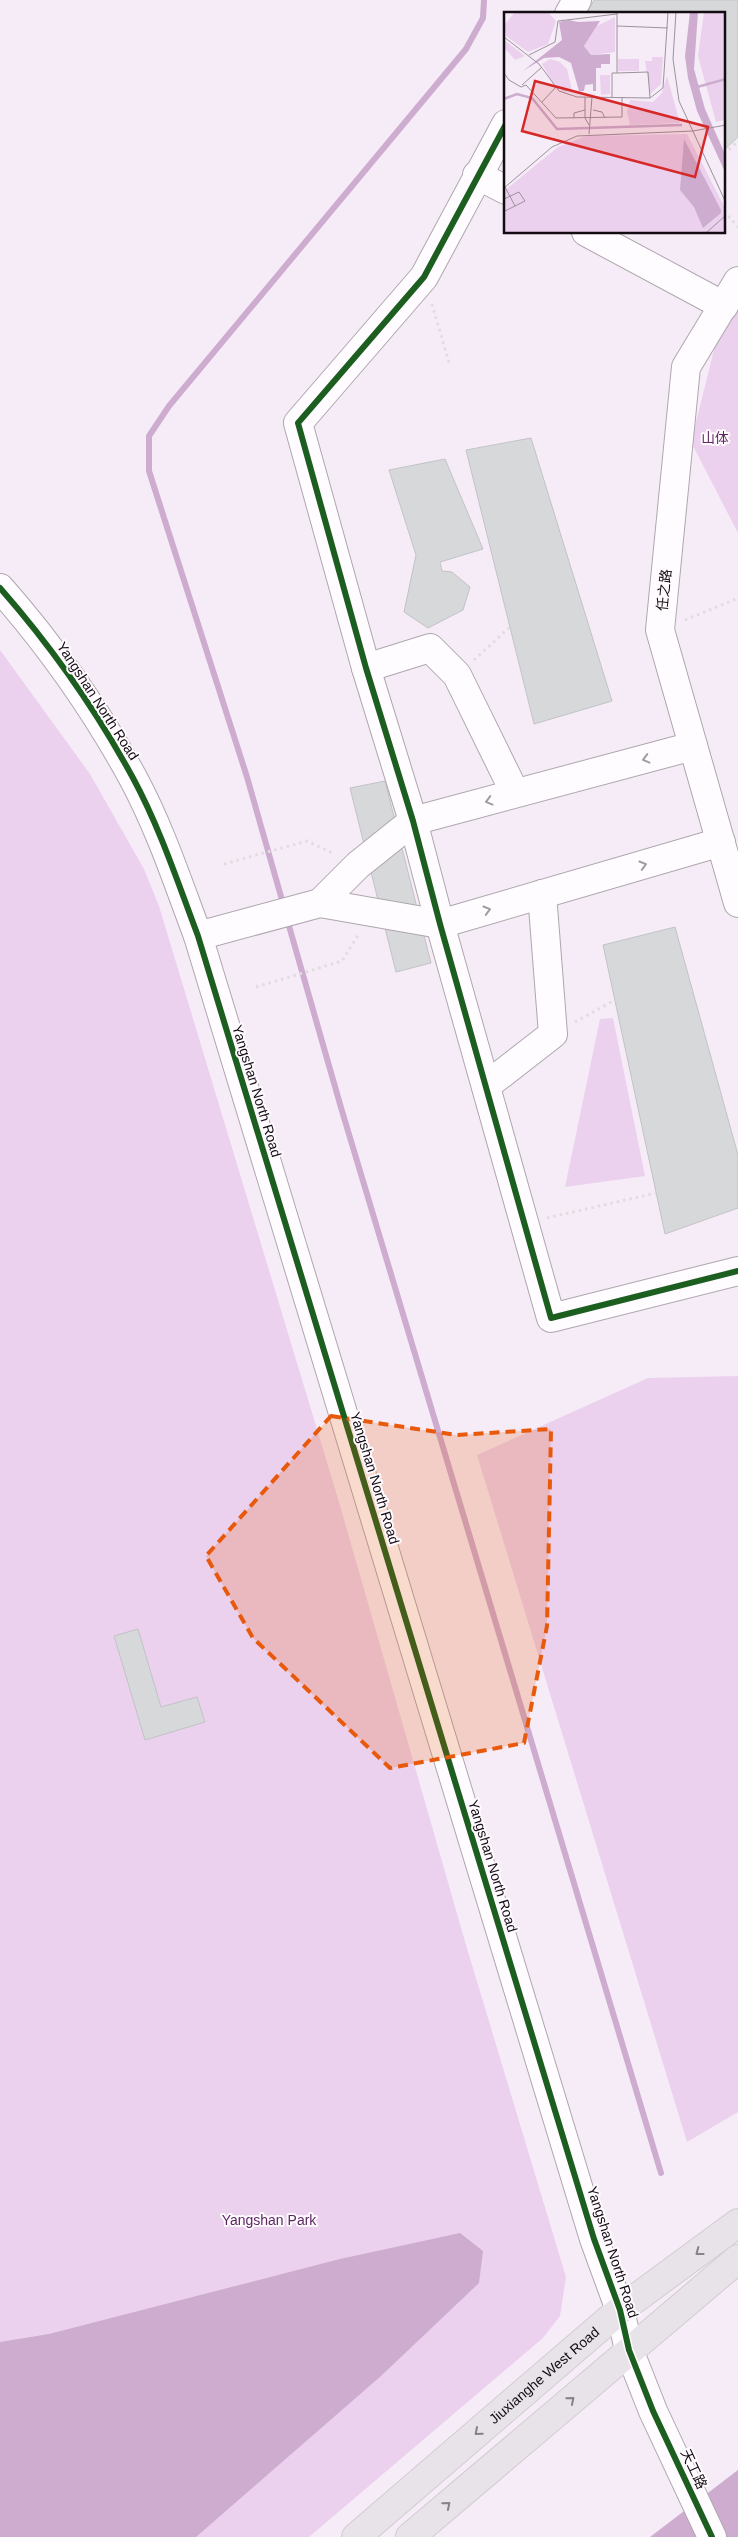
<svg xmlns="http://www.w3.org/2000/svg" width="738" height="2537" font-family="Arial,'Noto Sans SC',sans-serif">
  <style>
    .green { fill: #ebd1ed }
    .water { fill: #cdacd0 }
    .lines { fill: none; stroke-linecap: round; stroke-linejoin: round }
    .stream { stroke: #cdacd0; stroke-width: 6 }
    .building { fill: #d7d8da; stroke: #c2c3c6 }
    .minor-casing { stroke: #aea7ae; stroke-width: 30 }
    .major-casing { stroke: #d1ccd1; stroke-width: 30 }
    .path { stroke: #e0dde0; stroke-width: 3; stroke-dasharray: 2.5 4; stroke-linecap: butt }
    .minor { stroke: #fefcfe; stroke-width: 28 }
    .major { stroke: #e8e3e9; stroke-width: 28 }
    .cycleway-casing { stroke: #fefafe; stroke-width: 9 }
    .cycleway { stroke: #1b5e20; stroke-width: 6 }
    .oneway { stroke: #a09ca0 }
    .oneway2 { stroke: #888288 }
    .marked { fill: #e8590c; fill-opacity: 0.2; stroke: #e8590c; stroke-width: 4; stroke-dasharray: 10 6; stroke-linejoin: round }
    .labels { text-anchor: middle; stroke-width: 4; stroke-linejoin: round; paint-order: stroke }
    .park-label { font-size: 14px; fill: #5d2862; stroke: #fefafe }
    .street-label { font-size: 14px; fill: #120c12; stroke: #fefafe }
    .inset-river { fill: none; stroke: #cdacd0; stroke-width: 2.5 }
    .inset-road { fill: none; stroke: #9b929b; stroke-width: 1 }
    .view { fill: #d62828; fill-opacity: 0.15; stroke: #d62828; stroke-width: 2.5 }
    .inset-edge { fill: none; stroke: #120c12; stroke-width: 2.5 }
  </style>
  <rect width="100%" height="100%" fill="#f6ecf7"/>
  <g class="green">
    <path d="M738,310v223l-47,-91 25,-100z"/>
    <path d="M0,650l90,124 54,95 15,37 180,596 127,443 100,332 -6,39 -17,22 -234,199h-309z"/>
    <path d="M613,1018l32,158 -80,11 35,-168z"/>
    <path d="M738,1376v736l-51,30 -210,-687 171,-77z"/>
  </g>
  <g class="water">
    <path d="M460,2233l23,18 -4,32 -98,93 -185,161h-196v-195l49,-8 291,-75z"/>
    <path d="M738,2470v67h-88z"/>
  </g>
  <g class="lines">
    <g class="stream">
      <path d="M284,907l-37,-130 -98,-306v-35l20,-30 297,-357 17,-31 1,-18"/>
      <path d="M287,919l55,192 319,1062"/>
    </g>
  </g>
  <g class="building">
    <path d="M594,0h144v137l-14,13v-136h-138z"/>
    <path d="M531,438l81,263 -78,23 -68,-274z"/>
    <path d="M445,459l38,90 -43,13 2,9 10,1 18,15 -7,23 -35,18 -24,-16 12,-57 -27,-85z"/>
    <path d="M385,781l46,182 -35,9 -46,-184z"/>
    <path d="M675,927l63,228v53l-73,26 -62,-289z"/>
    <path d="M138,1629l23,78 36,-10 8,25 -60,18 -31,-104z"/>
  </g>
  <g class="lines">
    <g class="minor-casing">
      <g id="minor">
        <path d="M569,14l8,-14"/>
        <path d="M506,124l-82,153 -126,146 68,245 47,153 27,103 111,394 187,-47"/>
        <path d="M477,175l29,15"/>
        <path d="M586,232l138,74"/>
        <path d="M738,281l-52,86 -26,263 78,273"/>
        <path d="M0,588c51,58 96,122 133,190 27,50 45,105 65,158l396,1303 26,71 9,40 24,61 59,126"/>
        <path d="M366,668l64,-20 27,27 58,118"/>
        <path d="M320,903l38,-38 55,-44 280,-75"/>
        <path d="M198,936l122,-33 120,21 281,-82"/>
        <path d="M486,1086l67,-52 -11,-140"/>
      </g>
    </g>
    <g class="major-casing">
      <g id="major">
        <path id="s1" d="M356,2537l264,-227 118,-87"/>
        <path d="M410,2537l328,-278"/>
      </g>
    </g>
    <g class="path">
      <path d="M724,154l14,-13"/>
      <path d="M724,211l14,16"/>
      <path d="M432,304l18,62"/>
      <path d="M685,620l53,-22"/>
      <path d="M474,660l36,-33"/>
      <path d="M224,864l83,-23 28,13"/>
      <path d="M256,987l86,-26 16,-26"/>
      <path d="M575,1022l40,-22"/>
      <path d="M547,1218l109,-25"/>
    </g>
    <use href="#minor" class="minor"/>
    <use href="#major" class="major"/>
    <g class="cycleway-casing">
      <g id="cycleway">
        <path d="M506,124l-82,153 -126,146 68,245 47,153 27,103 111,394 187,-47"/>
        <path d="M0,588c51,58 96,122 133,190 27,50 45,105 65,158l396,1303 26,71 9,40 24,61 59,126"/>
      </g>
    </g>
    <use href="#cycleway" class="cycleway"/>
  </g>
  <defs><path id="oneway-chevron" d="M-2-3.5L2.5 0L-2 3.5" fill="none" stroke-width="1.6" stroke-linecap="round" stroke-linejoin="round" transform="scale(1.25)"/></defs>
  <g class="oneway">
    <use href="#oneway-chevron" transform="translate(646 759) rotate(165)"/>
    <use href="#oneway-chevron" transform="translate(489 801) rotate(165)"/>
    <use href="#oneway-chevron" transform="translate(643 865) rotate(-16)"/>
    <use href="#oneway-chevron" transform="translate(487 910) rotate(-16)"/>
  </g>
  <g class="oneway2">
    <use href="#oneway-chevron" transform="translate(699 2252) rotate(143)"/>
    <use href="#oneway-chevron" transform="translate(571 2400) rotate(-40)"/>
    <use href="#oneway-chevron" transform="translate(478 2432) rotate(139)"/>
    <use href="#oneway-chevron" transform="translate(447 2505) rotate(-40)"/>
  </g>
  <path class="marked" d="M331,1416l126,19 94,-6 -4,197 -23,117 -134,25 -137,-130 -47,-82z"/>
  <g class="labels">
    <g class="park-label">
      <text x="715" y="443">山体</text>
      <text x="269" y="2225">Yangshan Park</text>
    </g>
    <g class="street-label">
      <text transform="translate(664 590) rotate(-84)" y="5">任之路</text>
      <text transform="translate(98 701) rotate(57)" y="5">Yangshan North Road</text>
      <text transform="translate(257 1091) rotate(73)" y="5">Yangshan North Road</text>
      <text transform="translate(375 1478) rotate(73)" y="5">Yangshan North Road</text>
      <text transform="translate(493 1866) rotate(73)" y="5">Yangshan North Road</text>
      <text transform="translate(613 2252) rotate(72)" y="5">Yangshan North Road</text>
      <text dy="5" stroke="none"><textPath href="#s1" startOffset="248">Jiuxianghe West Road</textPath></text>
      <text transform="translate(694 2469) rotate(65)" y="5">天工路</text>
    </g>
  </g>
  <g transform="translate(504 12)">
    <rect width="221" height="221" fill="#f6ecf7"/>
    <path d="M11,0h33l8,9 -8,23 -20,8 -22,-16 -2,-11zM200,0h21v108l-9,2 -18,-66zM111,5v35l-24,3 -7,-9 13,-20zM0,28l21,16 -10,4 -11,-12zM148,45h11l-2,27 -11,10 -5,-33h7zM46,47l10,3 7,7 5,21 -8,2 -12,-10 -10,-18zM114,47h21v12h-21zM96,63h10v19l-9,1zM163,64l13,47 -50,2 -3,-13 3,-12 23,2 9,-9zM183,122l38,74v25h-221v-42l54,-44 28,-11z" fill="#ebd1ed"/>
    <path d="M186,0h8l-4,57 11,40 20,45v18l-28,-61 -9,-33 -3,-22zM65,8l9,2 22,-1 -16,25 7,9 19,-1v10h-9v4h-5v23h-3v-7l-8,1 -1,6h-5l-8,-28 -12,-6 -15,1 -21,13 39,-31 -3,-18zM180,127l37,71v3l-18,15 -9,-21 -14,-17z" fill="#cdacd0"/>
    <path class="inset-river" d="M193,75l29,-8M0,87l13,-5 15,4 25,31 125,-4"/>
    <path class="inset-road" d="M172,0l-3,47 6,42 47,102M113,14l51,2M0,25l35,27 20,27 18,6 73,1 13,-10 5,-76M25,43l26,-13 3,-21 59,-7M0,61l5,7 12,7 5,-2 30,33 66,-1v-20M113,61l31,-1 2,26M18,73l20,-18M81,85v21l4,7M108,85v-24h5v-61M38,90l14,-15M89,98l9,2 3,6M70,106v-5l11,-3M85,122l3,-37M1,175l10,19M0,176l48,-41 25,-11 116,-5 33,-6M0,187l15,-7 6,9 -20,10M202,221l20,-18"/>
    <path class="view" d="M31,69l173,46 -13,50 -173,-46z"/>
    <rect width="221" height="221" class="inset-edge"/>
  </g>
</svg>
